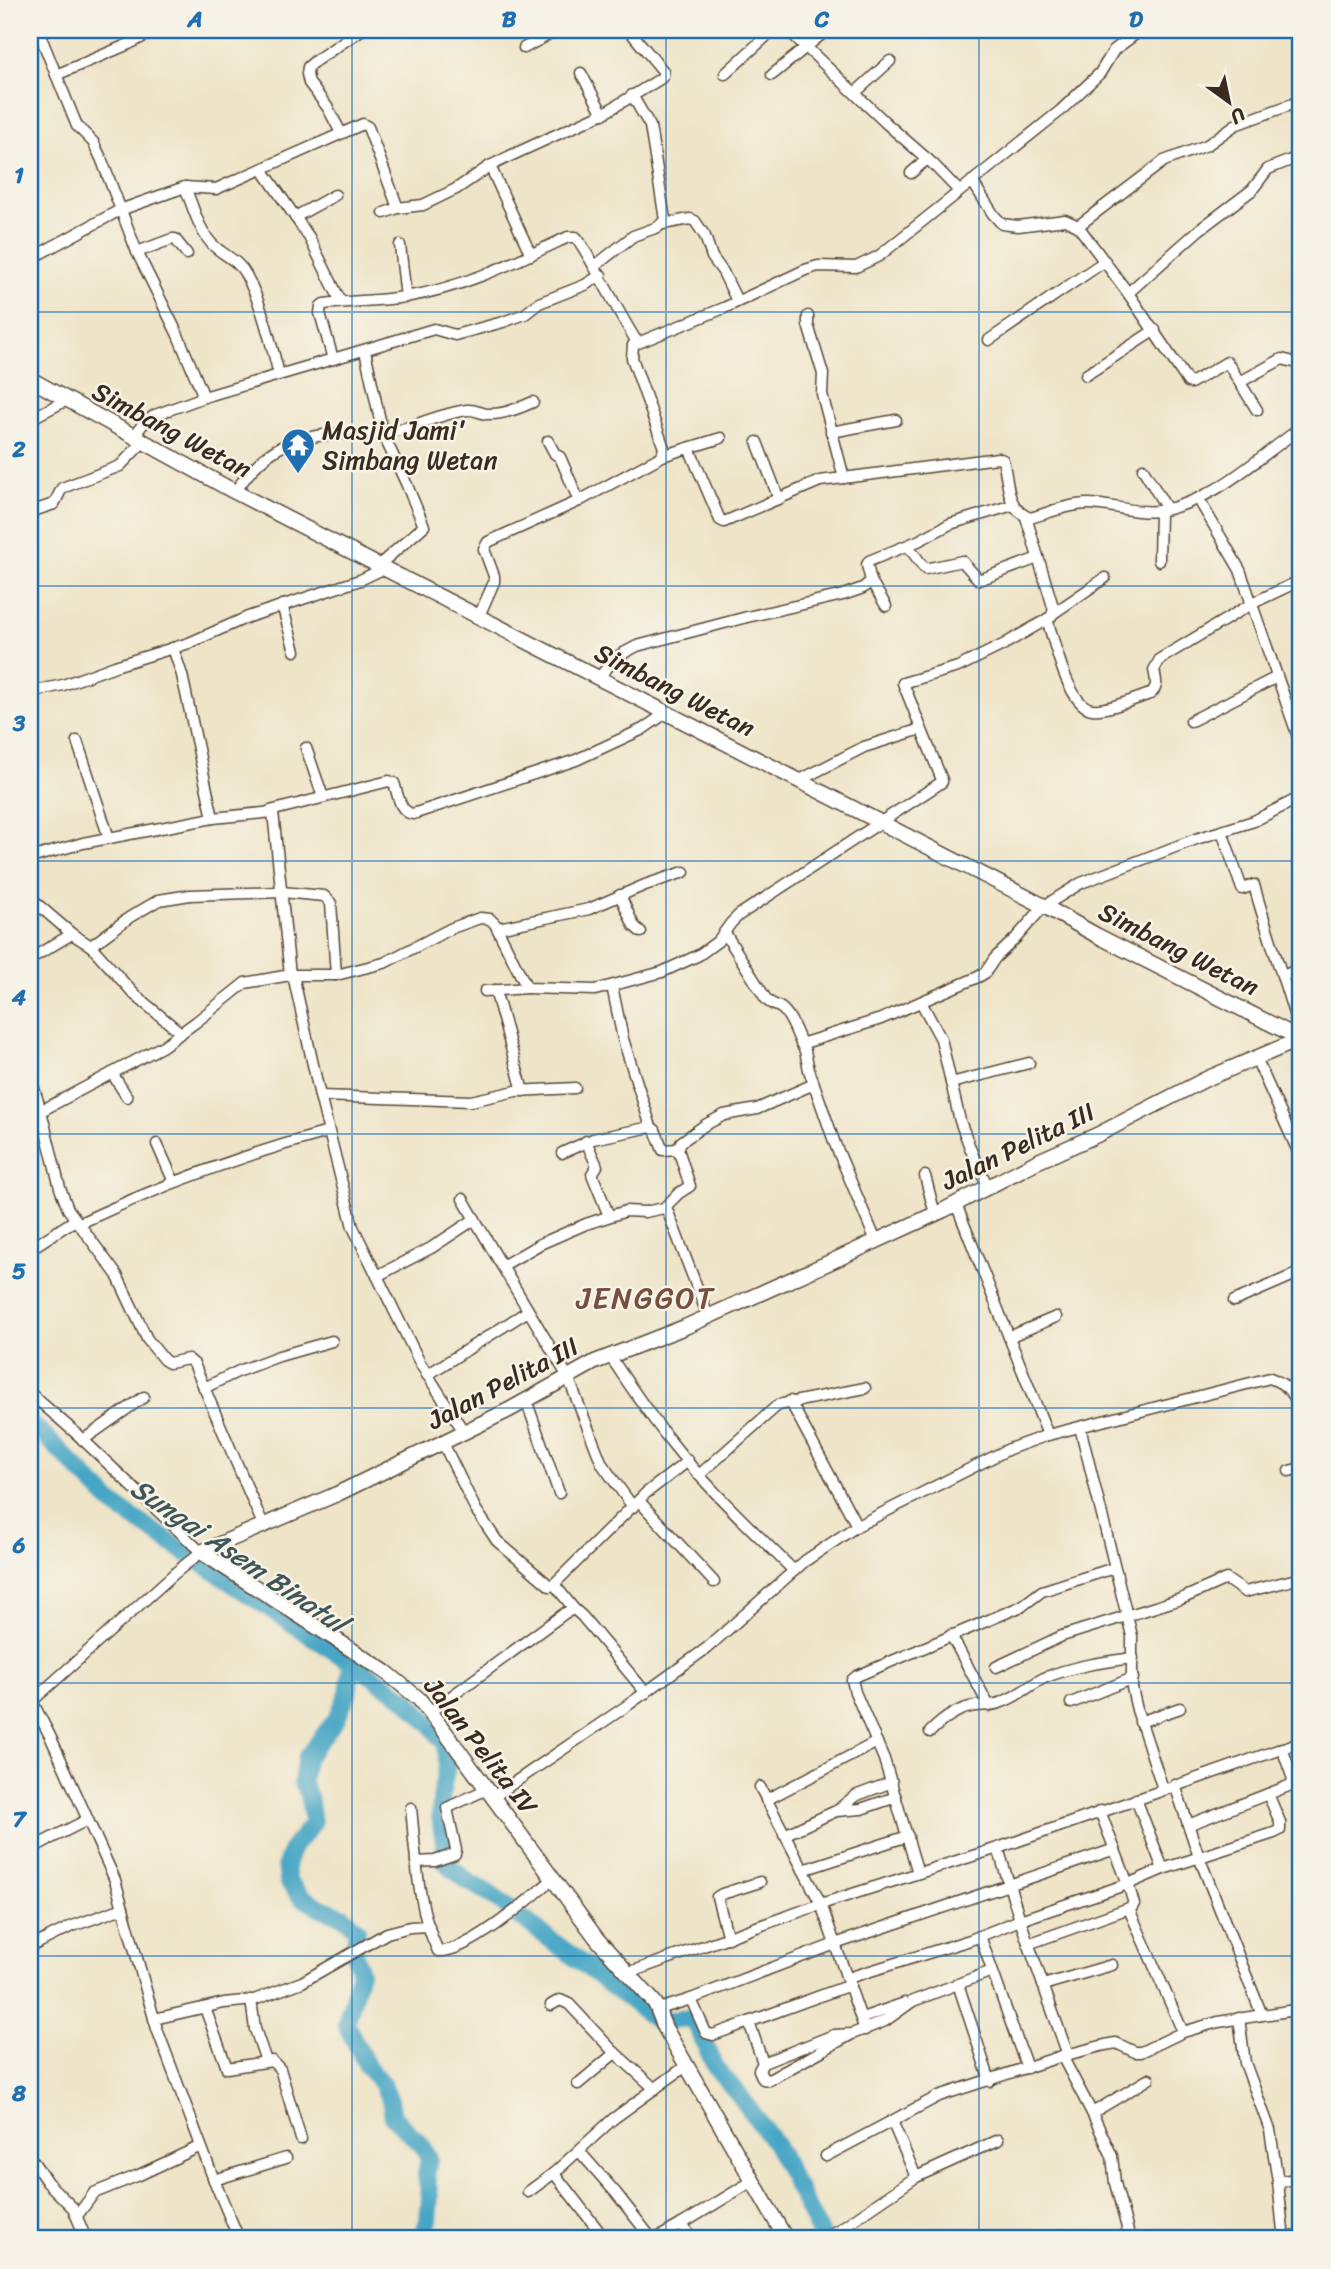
<svg xmlns="http://www.w3.org/2000/svg" width="1331" height="2269" font-family="Sriracha,sans-serif">
  <style>
    .lines { fill: none; stroke-linecap: round; stroke-linejoin: round }
    .river { stroke: #46a6c5; stroke-width: 18 }
    .minor-casing { stroke: #564637; stroke-width: 13 }
    .tertiary-casing { stroke: #564637; stroke-width: 17 }
    .minor { stroke: #fff; stroke-width: 10 }
    .tertiary { stroke: #fff; stroke-width: 14 }
    .grid { fill: none; stroke: #1f6fb2; stroke-width: 2; stroke-opacity: 0.55 }
    .labels { text-anchor: middle; stroke-width: 5; stroke-linejoin: round; paint-order: stroke }
    .street-label { font-size: 26px; fill: #3b2a1e; stroke: #f7f3e8 }
    .poi-label { font-size: 26px; fill: #3b2a1e; stroke: #f7f3e8; text-anchor: start }
    .water-label { font-size: 28px; font-style: italic; fill: #3f5558; stroke: #f7f3e8 }
    .quarter-label { font-size: 30px; letter-spacing: 2px; fill: #774f3e; stroke: #f7f3e8 }
    .neatline { fill: none; stroke: #1f6fb2; stroke-width: 2.5 }
    .grid-label { font-size: 23px; text-anchor: middle; font-weight: bold; fill: #1f6fb2 }
  </style>
  <rect width="100%" height="100%" fill="#f7f3e8"/>
  <filter id="ink" filterUnits="userSpaceOnUse"><feTurbulence type="fractalNoise" baseFrequency=".0143" numOctaves="2"/><feDisplacementMap in="SourceGraphic" scale="14" xChannelSelector="R" yChannelSelector="G"/><feConvolveMatrix kernelMatrix="1 2 1 2 8 2 1 2 1" color-interpolation-filters="sRGB"/></filter>
  <filter id="wash" filterUnits="userSpaceOnUse"><feTurbulence type="fractalNoise" baseFrequency=".00686" numOctaves="4" result="noise"/><feDisplacementMap in="SourceGraphic" scale="28" xChannelSelector="R" yChannelSelector="G"/><feGaussianBlur stdDeviation="1.57" result="paint"/><feColorMatrix in="noise" values="0 0 0 0 0 0 0 0 0 0 0 0 0 0 0 0 0 1.4 0 .05"/><feComposite in="paint" operator="in"/></filter>
  <g filter="url(#wash)">
    <rect width="100%" height="100%" fill="#eee4c7"/>
    <g class="lines">
      <g class="river">
        <path d="M30,1421l84,84 292,194 21,22"/>
        <path d="M352,1663l-4,30 -11,25 -31,40 -4,24 7,15 4,26 -20,24 -7,18 2,16 13,16 20,11 22,8 14,13 -3,22 6,21 -14,52 21,42 15,18 8,16 3,17 29,28 7,14 -3,16 4,22 -2,24 -7,18"/>
        <path d="M434,1729l11,14 2,23 -5,24 -2,26 7,48 22,18 18,10 88,66 82,63c15,1 21,-5 37,-1l22,48 24,28 35,48 48,95"/>
      </g>
    </g>
  </g>
  <g filter="url(#ink)">
    <g class="lines">
      <g class="minor-casing">
        <g id="minor">
          <path d="M38,30l39,96 16,16 8,16 36,94 40,81 27,64"/>
          <path d="M788,30l99,94 46,40 26,27"/>
          <path d="M524,48l33,-18"/>
          <path d="M581,73l22,41"/>
          <path d="M725,74l48,-44"/>
          <path d="M56,75l73,-31 27,-14"/>
          <path d="M772,75l55,-45"/>
          <path d="M856,92l34,-31"/>
          <path d="M341,133l-13,-25 -19,-25 -2,-9 1,-7 7,-6 46,-31"/>
          <path d="M490,166l41,89"/>
          <path d="M262,169l47,68 32,65"/>
          <path d="M911,173l16,-14"/>
          <path d="M972,181l21,33 9,10 16,2 47,-6 13,6 50,67 60,89 3,1 36,-21 30,48"/>
          <path d="M185,187c8,19 14,45 29,59 11,10 25,15 32,29 17,31 24,66 33,99"/>
          <path d="M384,213l14,-5 25,-3 33,-16 34,-23 20,-10 96,-44 54,-33 3,-3v-5l-34,-41"/>
          <path d="M295,217l40,-22"/>
          <path d="M663,224l27,-5 5,2 10,15 7,21 11,15 14,29"/>
          <path d="M1078,226l86,-65 43,-16 28,-20 66,-24"/>
          <path d="M400,245l6,52"/>
          <path d="M137,252l35,-13h3l12,15"/>
          <path d="M30,259l90,-49 65,-23 31,2 147,-65 5,3 30,81"/>
          <path d="M595,266l38,-30 25,-9 7,-7 -15,-94 -18,-31"/>
          <path d="M1128,293l71,-63 53,-40 16,-21 33,-13"/>
          <path d="M808,316v9l15,49 -1,20 22,84"/>
          <path d="M989,340l116,-79"/>
          <path d="M365,351l18,83 23,49 18,43 -45,39"/>
          <path d="M333,359l101,-30 21,6 48,-13 22,-8 14,-11 46,-18 16,-10"/>
          <path d="M1086,375l69,-45"/>
          <path d="M1240,382l42,-23 19,5"/>
          <path d="M30,419l35,-18"/>
          <path d="M831,432l65,-12"/>
          <path d="M134,437l8,-12 13,-10 49,-18 129,-38 -13,-46 1,-7 3,-2c27,-3 54,-3 81,-7 58,-9 110,-35 163,-60h8l3,4c21,33 37,68 58,101"/>
          <path d="M548,441l7,13 5,3 19,44"/>
          <path d="M757,442l22,57"/>
          <path d="M689,448l31,72 4,2 96,-41 178,-23 5,2c6,22 2,48 27,58 18,-5 39,-14 58,-14 23,0 47,10 70,7 55,-8 99,-53 143,-83"/>
          <path d="M662,456l59,-18"/>
          <path d="M1143,469l24,40"/>
          <path d="M235,492c27,-41 53,-55 101,-58 16,-1 33,3 48,0 28,-6 54,-20 83,-24 7,-1 13,3 20,4 15,1 33,-6 46,-12"/>
          <path d="M1199,500l41,70 61,175"/>
          <path d="M30,512l24,-8 8,-16 58,-22 23,-24"/>
          <path d="M908,546l17,23 37,-8 17,19 59,-22"/>
          <path d="M1159,561l1,-50"/>
          <path d="M871,581l15,25"/>
          <path d="M282,605l13,46"/>
          <path d="M1054,613l51,-35"/>
          <path d="M479,616l15,-34v-6l-10,-27 4,-7 91,-41 83,-45 2,-8 -32,-90 1,-13 91,-37 81,-38 13,-4 38,1 23,-11 181,-145 40,-38 14,-23 27,-20"/>
          <path d="M1047,619c7,21 21,87 45,90 15,2 43,-10 58,-15 9,-7 6,-14 4,-24l6,-11 93,-56 48,-23"/>
          <path d="M173,648l9,27 31,143"/>
          <path d="M598,678l20,-22 19,-10 110,-29 96,-22 20,-7 8,-7 -4,-16 2,-4 49,-20 32,-17 63,-19"/>
          <path d="M30,692l33,-7 52,-19 74,-23 59,-26 112,-37 25,-12"/>
          <path d="M1191,721l86,-44"/>
          <path d="M77,741l32,97"/>
          <path d="M306,748l17,49"/>
          <path d="M798,781l66,-34 57,-18"/>
          <path d="M270,811l119,-30 5,2c4,11 5,29 19,31l163,-54 67,-31 23,-16"/>
          <path d="M1222,831l20,58 12,-4c14,52 33,101 47,153"/>
          <path d="M30,858l53,-15 130,-25 60,-6 17,163"/>
          <path d="M620,895l14,31 7,6"/>
          <path d="M30,898l42,36 19,12 44,49 46,38"/>
          <path d="M498,928l91,-19 56,-24 39,-13"/>
          <path d="M725,933l41,66c5,6 9,5 15,9 10,7 15,25 20,35h3l77,-24 97,-42 7,-4 10,-15 21,-20 28,-32 37,-23 115,-44 58,-18 47,-24"/>
          <path d="M91,946l39,-29 29,-17 31,-5 92,-3 42,4 7,7 5,72"/>
          <path d="M30,959l42,-25"/>
          <path d="M293,975l27,121"/>
          <path d="M1283,976l18,-8"/>
          <path d="M612,986l11,53 28,88"/>
          <path d="M495,990l28,101"/>
          <path d="M485,991l42,-3"/>
          <path d="M921,1002l20,37 19,82 14,37 14,29"/>
          <path d="M801,1043l4,8 4,19 26,74 41,97"/>
          <path d="M1256,1058l45,100"/>
          <path d="M112,1073l15,24"/>
          <path d="M30,1076l11,35 19,77 8,21 49,66 30,64 17,21 5,3 19,-4 6,5 70,163"/>
          <path d="M951,1083l78,-20"/>
          <path d="M41,1111l122,-65 33,-24 49,-39 45,-8h46l48,-12 68,-35 28,-10 10,1 5,5 32,64 68,2 67,-18 37,-17 19,-14 13,-18 8,-8 203,-133v-2l-39,-97 55,-16 45,-22 48,-28 3,-7 -28,-93"/>
          <path d="M586,1141l11,25 -5,8 17,42"/>
          <path d="M157,1144l17,38"/>
          <path d="M562,1153l31,-14 58,-12 4,3 8,20 15,-1"/>
          <path d="M925,1176l10,38"/>
          <path d="M463,1199l39,67 38,-22 46,-20 40,-13 19,1 19,-4 15,-15 11,-7 -12,-37 3,-7 24,-17 19,-10 33,-6 57,-25"/>
          <path d="M956,1204l92,231"/>
          <path d="M666,1207l42,109"/>
          <path d="M78,1224c81,-38 163,-69 250,-92"/>
          <path d="M30,1249l45,-29"/>
          <path d="M502,1266l66,111 34,87 31,43"/>
          <path d="M377,1276l54,-28 44,-29"/>
          <path d="M1234,1301l67,-29"/>
          <path d="M1009,1337l47,-20"/>
          <path d="M610,1356c20,30 39,59 62,87 36,46 80,86 122,128"/>
          <path d="M427,1375l101,-64"/>
          <path d="M204,1388l35,-17 40,-15 53,-15"/>
          <path d="M30,1393l48,42 123,117 -26,21 -145,130"/>
          <path d="M526,1400l33,93"/>
          <path d="M790,1401l67,125"/>
          <path d="M1080,1427l52,209v52l5,22 26,79"/>
          <path d="M464,1432l-44,-69 -67,-136 -33,-131 151,5 45,-10 59,-3"/>
          <path d="M83,1440l61,-43"/>
          <path d="M443,1443l33,67 21,31 53,45 4,-2 20,25"/>
          <path d="M1289,1471l12,-3"/>
          <path d="M699,1475l79,-70 87,-17"/>
          <path d="M639,1501l75,81"/>
          <path d="M554,1584l92,-91 42,-32"/>
          <path d="M951,1635l38,71"/>
          <path d="M996,1667l66,-31 119,-37 45,-20 19,13 56,-14"/>
          <path d="M32,1701l19,37 64,142 42,149 57,151 25,59"/>
          <path d="M1071,1703l62,-25"/>
          <path d="M430,1712l135,-99 9,-4 8,7 64,77"/>
          <path d="M1140,1722l40,-14"/>
          <path d="M930,1732c12,-12 28,-24 46,-26 9,-1 17,0 26,-4 15,-5 28,-17 42,-24 29,-12 58,-16 89,-20"/>
          <path d="M1175,1785l24,72 63,158"/>
          <path d="M760,1787l61,117 44,126"/>
          <path d="M493,1797l135,-92 79,-57 98,-87 52,-35 152,-77 39,-14 222,-57c17,6 26,17 31,34"/>
          <path d="M1136,1799l27,70"/>
          <path d="M766,1800l111,-58"/>
          <path d="M411,1808c5,47 6,100 27,143 29,3 93,-53 115,-72"/>
          <path d="M836,1811l19,-15 37,-14"/>
          <path d="M1188,1825l103,-40 2,-6 -11,-31"/>
          <path d="M784,1835l52,-24 25,-2 35,-12"/>
          <path d="M998,1848l22,72 48,135"/>
          <path d="M30,1849l57,-29"/>
          <path d="M416,1862l19,-1 20,-7 1,-4 -9,-42 40,-19"/>
          <path d="M803,1870l105,-34"/>
          <path d="M918,1873l-34,-114 -29,-67 -3,-12 5,-4 165,-70 20,-15 72,-23"/>
          <path d="M1129,1909l54,123"/>
          <path d="M980,1936l47,132"/>
          <path d="M728,1938l-11,-41 5,-3 38,-12"/>
          <path d="M1028,1944l104,-37 2,-3 -6,-20 35,-15 111,-36 6,-3v-8l-12,-28"/>
          <path d="M30,1947l40,-20 53,-19"/>
          <path d="M628,1973l193,-69 177,-56 303,-106"/>
          <path d="M848,1978l122,-38 50,-20 108,-36 -28,-73"/>
          <path d="M958,1984l32,97"/>
          <path d="M1043,1985l69,-20"/>
          <path d="M691,1999l144,-55 280,-95"/>
          <path d="M251,2000l4,29 11,32"/>
          <path d="M551,2005l9,-5 9,4 43,46 43,39"/>
          <path d="M205,2008l22,60 45,-7 8,8 21,70"/>
          <path d="M659,2009l32,-10 15,34 7,2 137,-50"/>
          <path d="M862,2018l43,-15"/>
          <path d="M1239,2018l6,45 25,67 8,52 23,-4"/>
          <path d="M154,2019l70,-16 30,-3 48,-18 85,-49 23,-6 19,-1"/>
          <path d="M749,2022l14,41"/>
          <path d="M852,2034l-18,1 -71,28 -4,7 4,9 6,1 83,-46 33,-13 28,-20 79,-30"/>
          <path d="M1062,2056l30,57 20,43 3,27 15,56"/>
          <path d="M578,2084l37,-31"/>
          <path d="M1092,2113l57,-34"/>
          <path d="M579,2151l37,42 36,46"/>
          <path d="M826,2156l113,-60 123,-40 43,-11 11,-2 19,9h6l42,-20 35,-10 83,-13"/>
          <path d="M30,2157l17,25 26,26 13,31"/>
          <path d="M554,2173l51,66"/>
          <path d="M916,2177l82,-37"/>
          <path d="M214,2180l72,-22"/>
          <path d="M1278,2182l5,49 -2,8"/>
          <path d="M528,2192l26,-19 59,-54 73,-53"/>
          <path d="M77,2216l17,-23 45,-18 62,-29"/>
          <path d="M682,2224l72,-44"/>
          <path d="M1283,2238l18,-2"/>
          <path d="M656,2239l26,-15 10,15"/>
          <path d="M820,2239l20,-10 76,-52 -24,-56"/>
        </g>
      </g>
      <g class="tertiary-casing">
        <g id="tertiary">
          <path d="M30,379l205,113 809,414 52,29 205,104"/>
          <path d="M201,1552l136,-58 172,-84 86,-48 90,-35 152,-68 107,-49 92,-48 61,-27 109,-56 95,-40"/>
          <path d="M201,1552l185,120 33,27 26,33 152,207 58,64 10,25 121,211"/>
        </g>
      </g>
      <use href="#minor" class="minor"/>
      <use href="#tertiary" class="tertiary"/>
    </g>
  </g>
  <path class="grid" d="M352,30v2209M666,30v2209M979,30v2209M30,312h1271M30,586h1271M30,861h1271M30,1134h1271M30,1408h1271M30,1683h1271M30,1956h1271"/>
  <defs>
    <g id="temple-pin" transform="scale(1.75)"><path d="M0 17L-7.5 6A9.5 9.5 0 1 1 7.5 6Z" fill="#1f6fb2" stroke="#f7f3e8"/><path d="M0-6L5-2H3V0L6.5 2.5H4V6H1.5V3h-3V6H-4V2.5H-6.5L-3 0V-2H-5Z" fill="#fff"/></g>
  </defs>
  <g fill-rule="evenodd">
    <use href="#temple-pin" x="298" y="445"/>
  </g>
  <g class="labels">
    <g class="street-label">
      <text transform="translate(172 430) rotate(28)" y="9">Simbang Wetan</text>
      <text transform="translate(675 690) rotate(27)" y="9">Simbang Wetan</text>
      <text transform="translate(1179 949) rotate(27)" y="9">Simbang Wetan</text>
      <text transform="translate(1018 1146) rotate(-26)" y="9">Jalan Pelita III</text>
      <text transform="translate(503 1383) rotate(-28)" y="9">Jalan Pelita III</text>
      <text transform="translate(481 1746) rotate(52)" y="9">Jalan Pelita IV</text>
    </g>
    <g class="poi-label">
      <text x="322" y="439">Masjid Jami'<tspan x="322" dy="30">Simbang Wetan</tspan></text>
    </g>
    <g class="water-label">
      <text transform="translate(239 1555) rotate(34)" y="10">Sungai Asem Binatul</text>
    </g>
    <g class="quarter-label">
      <text x="646" y="1308">JENGGOT</text>
    </g>
  </g>
  <rect width="1331" height="2269" fill="none" stroke="#f7f3e8" stroke-width="77"/>
  <g transform="translate(1229 102) rotate(147)" stroke="#f7f3e8" stroke-width="5" paint-order="stroke">
  <path d="M0-5L12 26L0 18L-12 26Z" fill="#3b2a1e"/>
  <text y="-10" font-size="19" font-weight="bold" text-anchor="middle" fill="#3b2a1e">U</text>
  </g>
  <rect x="38" y="38" width="1254" height="2192" class="neatline"/>
  <g class="grid-label">
    <text x="195" y="27">A</text>
    <text x="509" y="27">B</text>
    <text x="822" y="27">C</text>
    <text x="1136" y="27">D</text>
    <text x="19" y="183">1</text>
    <text x="19" y="457">2</text>
    <text x="19" y="731">3</text>
    <text x="19" y="1005">4</text>
    <text x="19" y="1279">5</text>
    <text x="19" y="1553">6</text>
    <text x="19" y="1827">7</text>
    <text x="19" y="2101">8</text>
  </g>
</svg>
